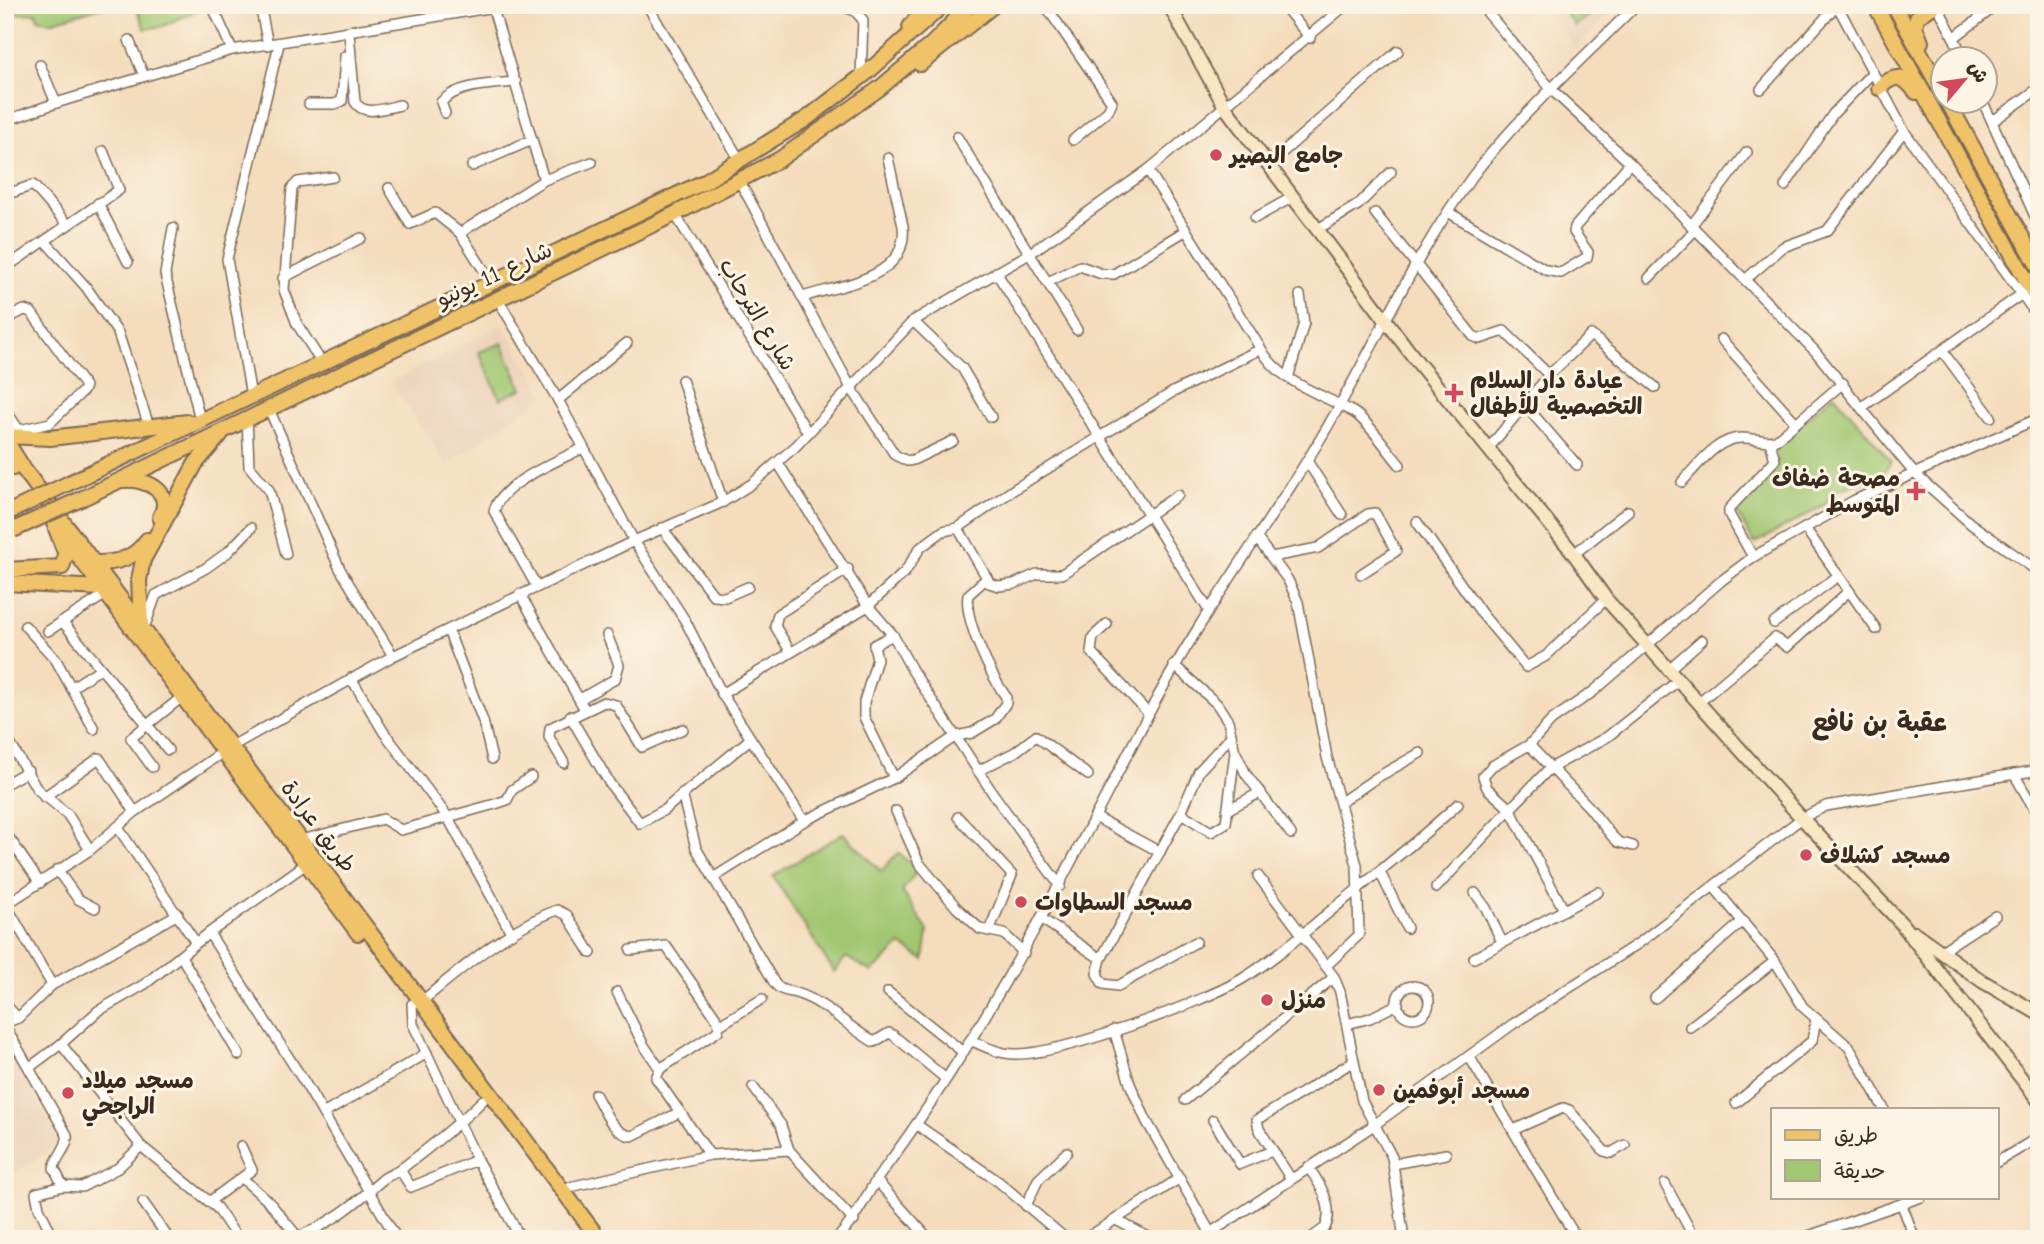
<svg xmlns="http://www.w3.org/2000/svg" width="2044" height="1244" font-family="'Comic Neue','Playpen Sans Arabic',sans-serif">
  <style>
    .built { fill: #edd2ba }
    .green { fill: #a2c772; stroke: #6e7848; stroke-width: 2 }
    .lines { fill: none; stroke-linecap: round; stroke-linejoin: round }
    .minor-casing { stroke: #7c6855; stroke-width: 12 }
    .secondary-casing { stroke: #7c6855; stroke-width: 16 }
    .primary-casing { stroke: #7c6855; stroke-width: 18 }
    .trunk-casing { stroke: #7c6855; stroke-width: 18 }
    .minor { stroke: #fff; stroke-width: 9 }
    .secondary { stroke: #f9e7c3; stroke-width: 12 }
    .primary { stroke: #f1c369; stroke-width: 14 }
    .trunk { stroke: #f1c369; stroke-width: 14 }
    .trunk-bridge-casing { stroke: #7c6855; stroke-width: 18; stroke-linecap: butt }
    .trunk-bridge { stroke: #f1c369; stroke-width: 14 }
    .poi-dot { fill: #d1495b; stroke: #fcf5e5; stroke-width: 2.5 }
    .labels { text-anchor: middle; stroke-width: 6; stroke-linejoin: round; paint-order: stroke }
    .poi-label { font-size: 23px; font-weight: bold; fill: #3b2a1e; stroke: #fcf5e5; text-anchor: start }
    .street-label { font-size: 23px; fill: #3b2a1e; stroke: #fcf5e5 }
    .quarter-label { font-size: 26px; font-weight: bold; fill: #3b2a1e; stroke: #fcf5e5 }
  </style>
  <rect width="100%" height="100%" fill="#fcf5e5"/>
  <filter id="ink" filterUnits="userSpaceOnUse"><feTurbulence type="fractalNoise" baseFrequency=".0143" numOctaves="2"/><feDisplacementMap in="SourceGraphic" scale="14" xChannelSelector="R" yChannelSelector="G"/><feConvolveMatrix kernelMatrix="1 2 1 2 8 2 1 2 1" color-interpolation-filters="sRGB"/></filter>
  <filter id="wash" filterUnits="userSpaceOnUse"><feTurbulence type="fractalNoise" baseFrequency=".00686" numOctaves="4" result="noise"/><feDisplacementMap in="SourceGraphic" scale="28" xChannelSelector="R" yChannelSelector="G"/><feGaussianBlur stdDeviation="1.57" result="paint"/><feColorMatrix in="noise" values="0 0 0 0 0 0 0 0 0 0 0 0 0 0 0 0 0 1.4 0 .05"/><feComposite in="paint" operator="in"/></filter>
  <g filter="url(#wash)">
    <rect width="100%" height="100%" fill="#f4dcbc"/>
    <g class="built">
      <path d="M1547,5h71l-43,44z"/>
      <path d="M502,325l43,70 -98,70 -56,-83z"/>
      <path d="M5,1042l56,99 -56,40z"/>
    </g>
    <g class="green">
      <path d="M5,5h104l-59,17 -12,-3 -2,-6 -31,2z"/>
      <path d="M135,5h73l-45,21 -18,3z"/>
      <path d="M1559,5h33l4,6 -21,15z"/>
      <path d="M502,343l20,46 -22,10 -21,-47z"/>
      <path d="M1834,394l57,67 -9,15 -48,15 -9,14 -71,39 -21,-39 44,-44v-16z"/>
      <path d="M843,833l38,38 17,-18 20,17 -16,21 26,40 -4,29 -23,-15 -29,27 -26,-15 -12,15 -61,-96z"/>
    </g>
  </g>
  <g filter="url(#ink)">
    <g class="lines">
      <g class="minor-casing">
        <g id="minor">
          <path d="M212,5l20,45"/>
          <path d="M260,5l8,40"/>
          <path d="M647,5l94,157"/>
          <path d="M840,5l15,6 8,9 -2,57"/>
          <path d="M1045,5l67,97 -4,9 -35,29"/>
          <path d="M1283,5l27,33"/>
          <path d="M1481,5l71,85 78,73 185,188 99,122 57,51 68,48"/>
          <path d="M1837,5l67,126 135,187"/>
          <path d="M1937,5l28,55"/>
          <path d="M493,9l51,171 48,-18"/>
          <path d="M349,33l6,69c9,15 30,6 45,3"/>
          <path d="M1955,37l42,-32"/>
          <path d="M129,40l15,36"/>
          <path d="M40,65l16,38"/>
          <path d="M1761,89l76,-84"/>
          <path d="M1983,102l56,123"/>
          <path d="M309,104h26l7,-3 3,-45"/>
          <path d="M445,113l-4,-11c17,-18 52,-18 75,-20"/>
          <path d="M5,121l51,-18 176,-53 275,-45"/>
          <path d="M1993,121l46,-33"/>
          <path d="M957,137l120,193"/>
          <path d="M1268,165l130,-114"/>
          <path d="M472,166l60,-26"/>
          <path d="M1148,170l113,179"/>
          <path d="M740,182l110,204 45,69 12,6 6,-1 40,-19"/>
          <path d="M1785,186l48,-72 38,-40"/>
          <path d="M389,188l21,36 25,-11 25,20 32,50"/>
          <path d="M5,195l28,-10 34,39"/>
          <path d="M98,203l30,59"/>
          <path d="M1448,212l98,58 15,3 26,-16 1,-5 -14,-20 1,-5 55,-64"/>
          <path d="M1375,213l98,123 7,3 24,-8 45,44"/>
          <path d="M675,214l133,219"/>
          <path d="M1255,218l36,-20"/>
          <path d="M1691,226l56,-74"/>
          <path d="M173,228l-8,46 35,146"/>
          <path d="M1316,230l42,-25 33,-33"/>
          <path d="M460,233l84,-53"/>
          <path d="M45,241l41,46 32,46 31,93"/>
          <path d="M5,268l114,-78 -16,-39"/>
          <path d="M996,272l212,337"/>
          <path d="M283,278l78,-40"/>
          <path d="M1649,278l46,-48"/>
          <path d="M1745,280l38,-33 44,-16 77,-100"/>
          <path d="M1048,282l32,-16 22,8h12l71,-43"/>
          <path d="M803,297c39,-13 106,-18 100,-71l-15,-68"/>
          <path d="M497,298l61,102 76,141 52,81 36,72 82,127"/>
          <path d="M5,320l19,-10 7,2 54,74 -2,5 -33,32 -31,7 4,6"/>
          <path d="M913,321l49,47 29,49"/>
          <path d="M1721,339l75,84"/>
          <path d="M1943,352l48,65"/>
          <path d="M322,363l-25,-39 -13,-34 8,-102 6,-6 35,-5"/>
          <path d="M1288,378l16,-55 -4,-28"/>
          <path d="M682,380l41,122"/>
          <path d="M251,396l-24,-137 52,-215"/>
          <path d="M558,400l69,-57"/>
          <path d="M1525,405l52,60"/>
          <path d="M268,407l72,162 53,87"/>
          <path d="M1862,407l160,-113"/>
          <path d="M5,409l14,21"/>
          <path d="M247,417l2,49 20,24 17,64"/>
          <path d="M1488,449l61,-74 42,-40 64,52"/>
          <path d="M1307,461l35,54"/>
          <path d="M778,463l90,143 25,29 19,35 82,125 66,91"/>
          <path d="M1682,482c16,-17 35,-45 61,-44 11,0 24,5 33,2l67,-57"/>
          <path d="M1417,522l65,92 44,53 20,-11 60,-57"/>
          <path d="M662,528l52,68 11,1 23,-10"/>
          <path d="M1805,528l71,101"/>
          <path d="M1256,537l32,43 10,22 29,155 30,108 2,70 -33,31"/>
          <path d="M1574,554l54,-43"/>
          <path d="M1272,557l46,-9 50,-34 7,-1 21,38 -35,23"/>
          <path d="M1753,557l-24,-43v-5l46,-49 -5,-18"/>
          <path d="M987,578l2,5 10,3 15,-2 23,-10h25l116,-79"/>
          <path d="M537,587l-43,-76c7,-28 64,-50 89,-63"/>
          <path d="M520,594l65,116"/>
          <path d="M62,621l106,129"/>
          <path d="M146,623l10,-28 50,-27 22,-16 23,-24"/>
          <path d="M1774,623l64,-47"/>
          <path d="M1107,624l-14,13 -2,15 57,61"/>
          <path d="M25,626l31,34 38,69"/>
          <path d="M448,630l35,91 9,38"/>
          <path d="M48,631l58,-37"/>
          <path d="M893,635l-19,10 3,14 -13,43v15l30,61"/>
          <path d="M790,651l-15,-25 3,-12 70,-45"/>
          <path d="M1174,665l43,39 11,17 7,31 -9,71 -15,9 -30,-19"/>
          <path d="M1669,669l33,-29"/>
          <path d="M351,678l32,53 64,85 65,118"/>
          <path d="M1679,680l-72,57 -58,32 -39,40 -23,-21 -4,-12 9,-10 37,-21 23,-25 42,-29 127,-110 32,-24 102,-57 184,-82"/>
          <path d="M71,688l29,-19"/>
          <path d="M722,694l146,-88 37,-34 15,-24 23,-17 15,-3 58,-40 157,-96 88,-43c20,35 60,44 92,63 15,9 35,39 47,53"/>
          <path d="M580,699l35,-20 4,-14 -12,-30"/>
          <path d="M1698,703l77,-65 12,9 62,-56"/>
          <path d="M570,716l40,68 30,39 24,-13 85,-70"/>
          <path d="M5,735l32,54 31,26 22,35"/>
          <path d="M1529,745l59,61 23,29 7,7 15,4"/>
          <path d="M232,746l161,-90 241,-115 89,-39 30,-19 43,-37 117,-125 116,-67 119,-84 198,-165"/>
          <path d="M1236,753l10,21 45,60"/>
          <path d="M564,763l-15,-26 1,-9 54,-26 12,3 26,42 41,-18"/>
          <path d="M152,767l-21,-29 51,-41"/>
          <path d="M978,771l37,-19 21,-16 52,39"/>
          <path d="M2014,774l25,43"/>
          <path d="M5,784l23,-13"/>
          <path d="M682,794l14,54 79,136c8,9 14,6 24,10 27,9 50,34 75,48l15,-9 4,2 53,44"/>
          <path d="M44,797l55,-39 36,54"/>
          <path d="M1341,802l35,-24 44,-25"/>
          <path d="M1227,810l34,-18"/>
          <path d="M896,811l23,52 38,45 23,21 24,5 20,19"/>
          <path d="M958,817l54,58 -23,56"/>
          <path d="M1095,817l65,35"/>
          <path d="M119,829l77,114"/>
          <path d="M5,832l35,51"/>
          <path d="M301,840l82,-21 18,11 94,-26 12,-4 5,-10 19,-13"/>
          <path d="M57,870l21,29 17,9"/>
          <path d="M1380,872l27,56"/>
          <path d="M1258,876l76,101 6,15 22,109 30,56 12,82"/>
          <path d="M713,878l91,-57 90,-43 62,-42 16,-3 23,-14 11,-16v-6c-15,-22 -42,-76 -38,-102l19,-17 -29,-50"/>
          <path d="M1714,887l61,74 28,46 46,40 35,62"/>
          <path d="M1436,888l74,-79 54,101"/>
          <path d="M1475,893l11,15 16,34"/>
          <path d="M5,905l85,-55 45,-38 88,-60"/>
          <path d="M1042,919l59,40"/>
          <path d="M209,933l96,150 92,156"/>
          <path d="M1196,942l-78,44 -15,-2 -6,-10 4,-15 80,-146 18,-42 32,-35"/>
          <path d="M631,950l35,-4 53,76 -1,9 -58,38"/>
          <path d="M1940,952l55,-36"/>
          <path d="M181,956l58,99"/>
          <path d="M1474,958l124,-66"/>
          <path d="M52,985l126,-71"/>
          <circle cx="1413" cy="1002" r="16"/>
          <path d="M617,992l26,52 17,25 -4,9 54,77"/>
          <path d="M888,992l75,60"/>
          <path d="M1655,998l88,-77"/>
          <path d="M421,1002c41,-34 86,-73 136,-92l10,5 24,38"/>
          <path d="M5,1004l13,14"/>
          <path d="M412,1004l1,20 64,136 44,79"/>
          <path d="M5,1023l13,-5 34,-33 -46,-80"/>
          <path d="M1347,1024l23,-6 28,-14"/>
          <path d="M720,1025l42,-26"/>
          <path d="M5,1026l62,109c2,12 -11,21 -13,33l9,18"/>
          <path d="M1690,1027l85,-66"/>
          <path d="M1114,1030l16,54 16,36 68,119"/>
          <path d="M970,1040c14,6 29,14 45,14 45,1 187,-51 227,-75 30,-18 58,-43 85,-65 44,-36 89,-71 131,-110"/>
          <path d="M61,1044l37,-33 47,-27 64,-51 97,-69"/>
          <path d="M1469,1056l108,183"/>
          <path d="M30,1067l31,-23 80,102 76,62 21,31"/>
          <path d="M753,1087l28,38 8,25"/>
          <path d="M595,1094c9,15 17,40 37,42l48,-24"/>
          <path d="M1185,1100l149,-123"/>
          <path d="M1736,1103l76,-62 4,-22"/>
          <path d="M323,1114l104,-61"/>
          <path d="M1213,1120l27,44 32,-13"/>
          <path d="M917,1125l82,57 67,57"/>
          <path d="M1513,1130l50,-22 6,2 35,41 7,2 14,-8"/>
          <path d="M1997,1162l42,-25"/>
          <path d="M1393,1164l53,-10"/>
          <path d="M1308,1167c12,16 27,41 17,61l-15,11"/>
          <path d="M400,1170l11,17 66,-27"/>
          <path d="M242,1178l27,24 29,35c32,-13 58,-34 84,-57 5,-5 13,-6 19,-11 28,-21 57,-44 82,-69"/>
          <path d="M1291,1179l-32,-50 -2,-9 97,-59"/>
          <path d="M876,1180l53,59"/>
          <path d="M1665,1184l30,55"/>
          <path d="M561,1189l149,-34 79,-5 65,71"/>
          <path d="M210,1201l42,-31 -11,-24"/>
          <path d="M143,1202l26,37"/>
          <path d="M1902,1205l13,34"/>
          <path d="M1026,1206l12,-26 29,-28"/>
          <path d="M1116,1220l36,19"/>
          <path d="M54,1239l-15,-31 -3,-15 27,-7 19,1 36,-19 23,-22"/>
          <path d="M584,1239l3,-2"/>
          <path d="M837,1239c20,-21 29,-45 45,-67 106,-142 183,-299 265,-455 47,-91 107,-172 161,-258 58,-91 100,-196 164,-282 45,-60 111,-118 164,-172"/>
          <path d="M1085,1239l95,-61"/>
          <path d="M1201,1239l173,-114 139,-101 126,-81 163,-125 24,-12 213,-36"/>
          <path d="M1800,1239l121,-42"/>
        </g>
      </g>
      <g class="secondary-casing">
        <g id="secondary">
          <path d="M1169,5l56,102 190,252 159,195 32,45 192,215 103,109 138,178"/>
          <path d="M1915,933l67,48 57,33"/>
        </g>
      </g>
      <g class="primary-casing">
        <g id="primary">
          <path d="M1875,5l164,298"/>
          <path d="M1894,5l48,87"/>
          <path d="M1921,42l-6,-15 2,-10 18,-12"/>
          <path d="M1879,88c16,-15 24,-13 37,4"/>
          <path d="M1948,102l91,166"/>
          <path d="M5,439l20,32 574,768"/>
          <path d="M68,542l290,391"/>
        </g>
      </g>
      <g class="trunk-casing">
        <g id="trunk">
          <path d="M910,27l16,-22"/>
          <path d="M920,64l74,-59"/>
          <path d="M5,436l45,2 138,-16"/>
          <path d="M5,467l8,1"/>
          <path d="M124,480c22,-2 51,12 36,37"/>
          <path d="M69,483l635,-301 102,-63 63,-48 74,-66"/>
          <path d="M83,498l592,-284 105,-55 100,-71 53,-45 37,-38"/>
          <path d="M96,563c21,0 38,-4 51,-23"/>
          <path d="M5,570l57,-3 4,-12 -12,-32"/>
          <path d="M5,583l96,5"/>
          <path d="M141,623l-2,-43 4,-20 53,-97 25,-29"/>
        </g>
      </g>
      <use href="#minor" class="minor"/>
      <use href="#secondary" class="secondary"/>
      <use href="#primary" class="primary"/>
      <use href="#trunk" class="trunk"/>
      <g class="trunk-bridge-casing">
        <g id="trunk-bridge">
          <path d="M5,514l64,-31"/>
          <path d="M13,530l70,-32"/>
        </g>
      </g>
      <use href="#trunk-bridge" class="trunk-bridge"/>
    </g>
  </g>
  <g class="poi-dot">
    <circle cx="1216" cy="155" r="7"/>
    <path d="M1450.5 382.5h7v7h7v7h-7v7h-7v-7h-7v-7h7z"/>
    <path d="M1912.5 480.5h7v7h7v7h-7v7h-7v-7h-7v-7h7z"/>
    <circle cx="1806" cy="855" r="7"/>
    <circle cx="1021" cy="902" r="7"/>
    <circle cx="1267" cy="1000" r="7"/>
    <circle cx="1379" cy="1090" r="7"/>
    <circle cx="68" cy="1093" r="7"/>
  </g>
  <g class="labels">
    <g class="poi-label">
      <text x="1230" y="163">جامع البصير</text>
      <text x="1470" y="388">عيادة دار السلام<tspan x="1470" dy="26">التخصصية للأطفال</tspan></text>
      <text x="1900" y="486" text-anchor="end">مصحة ضفاف<tspan x="1900" dy="26">المتوسط</tspan></text>
      <text x="1820" y="863">مسجد كشلاف</text>
      <text x="1035" y="910">مسجد السطاوات</text>
      <text x="1281" y="1008">منزل</text>
      <text x="82" y="1088">مسجد ميلاد<tspan x="82" dy="26">الراجحي</tspan></text>
      <text x="1393" y="1098">مسجد أبوفمين</text>
    </g>
    <g class="street-label">
      <text transform="translate(494 274) rotate(-25)" y="8">شارع 11 يونيو</text>
      <text transform="translate(758 314) rotate(59)" y="8">شارع الترحاب</text>
      <text transform="translate(319 826) rotate(53)" y="8">طريق عرادة</text>
    </g>
    <g class="quarter-label">
      <text x="1879" y="731">عقبة بن نافع</text>
    </g>
  </g>
  <rect width="2044" height="1244" fill="none" stroke="#fcf5e5" stroke-width="28"/>
  <rect x="1771" y="1108" width="228" height="91" fill="#fcf5e5" stroke="#afa495" stroke-width="2"/>
  <rect x="1785" y="1130" width="35" height="10" fill="#f1c369" stroke="#afa495" stroke-width="2"/>
  <text x="1834" y="1142" font-size="21" fill="#3b2a1e">طريق</text>
  <rect x="1785" y="1160" width="35" height="21" fill="#a2c772" stroke="#afa495" stroke-width="2"/>
  <text x="1834" y="1178" font-size="21" fill="#3b2a1e">حديقة</text>
  <g transform="translate(1964 80) rotate(61)"><circle r="33" fill="#fcf5e5" stroke="#afa495" stroke-width="2"/>
  <path d="M0-5L12 26L0 18L-12 26Z" fill="#d1495b"/>
  <text y="-10" font-size="19" font-weight="bold" text-anchor="middle" fill="#3b2a1e">ش</text>
  </g>
</svg>
